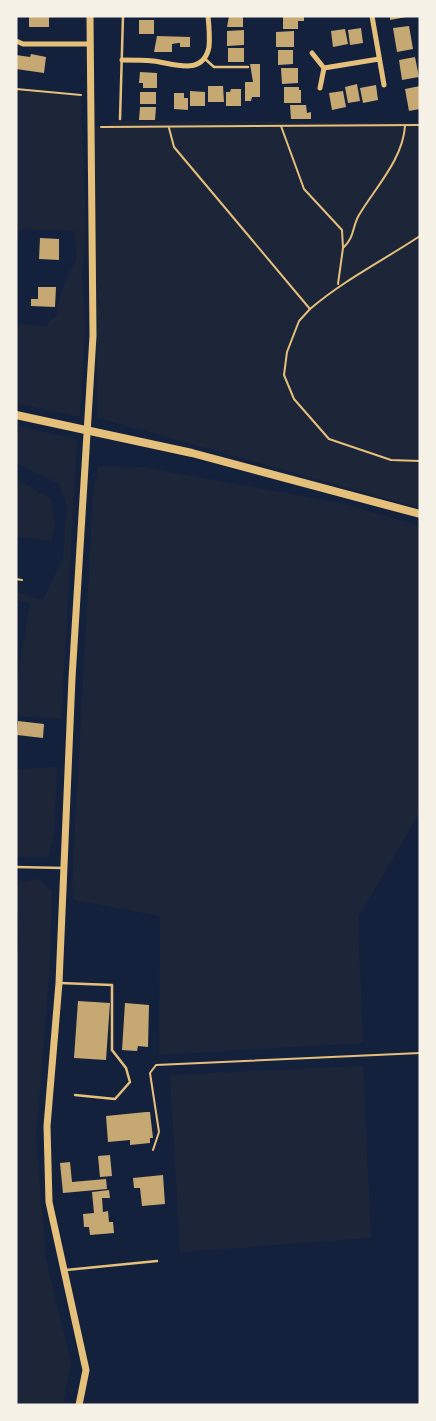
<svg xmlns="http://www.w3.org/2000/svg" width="436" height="1421" font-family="Ubuntu,sans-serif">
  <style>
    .green { fill: #1d2539 }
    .building { fill: #c6a872 }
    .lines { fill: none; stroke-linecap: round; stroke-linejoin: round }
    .path { stroke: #e5c07b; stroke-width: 2 }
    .service { stroke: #e5c07b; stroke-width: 2.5 }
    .minor { stroke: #e5c07b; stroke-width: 5 }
    .secondary { stroke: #e5c07b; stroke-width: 7 }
    .primary { stroke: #e5c07b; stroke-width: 8 }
  </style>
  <rect width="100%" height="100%" fill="#14213d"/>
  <g class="green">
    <path d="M16,90l65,7 5,133 -4,47 3,50 -5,90 -64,-14v-79l30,2 11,-11c2,-23 8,-33 18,-52 3,-8 0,-24 -1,-32l-56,-2 -2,32z"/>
    <path d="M111,121l309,1v386l-322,-90 -7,-291h17z"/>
    <path d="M16,426l61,13 -16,280 -45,-3v-33l14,-80 -14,-2v-9l27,8 20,-42 4,-52 -8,-22 -43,-21z"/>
    <path d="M98,466l45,1 193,35 84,24v286l-62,106 5,125 -204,12 1,-139 -86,-16 -2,-16 21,-389z"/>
    <path d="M16,479l35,20 4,27 -4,15 -35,-5z"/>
    <path d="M57,767l-3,66 -6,24h-32v-88z"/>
    <path d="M39,879l13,12 -2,72 -14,174 10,122 25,103 -8,43h-47v-447l3,-15 -3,-60z"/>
    <path d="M363,1066l8,172 -191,14 -10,-177z"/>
  </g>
  <g class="building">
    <rect x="29" y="16" width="20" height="11"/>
    <path d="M229,16h14v11h-16z"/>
    <path d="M283,16h21v5h-6v8h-15z"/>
    <path d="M390,16h16v1l-16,3z"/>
    <rect x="139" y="20" width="15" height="14"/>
    <path d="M409,26l4,23 -16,3 -4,-24z"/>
    <path d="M361,28l2,15 -13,2 -2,-15z"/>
    <path d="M345,29l3,15 -15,3 -2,-16z"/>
    <path d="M244,30v15l-17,1v-15z"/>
    <path d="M294,31v16h-18v-15z"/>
    <path d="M157,36l33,1v10h-10v-4h-2l-6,1v8h-18z"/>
    <rect x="228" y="48" width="16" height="14"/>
    <path d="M278,50h15v14l-15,1z"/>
    <path d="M31,54l15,3 -2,16 -28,-4v-14l14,2z"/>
    <path d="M415,57l4,20 -17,3 -3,-20z"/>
    <path d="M250,64h10v33h-8l-1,4h-6v-19h8z"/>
    <path d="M281,68h17v15l-16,1z"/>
    <path d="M140,72l17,1v15h-14v-5h-4z"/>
    <path d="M357,84l3,17 -12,2 -3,-16z"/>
    <path d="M376,85l2,15 -15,3 -3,-15z"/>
    <path d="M208,86h15l1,16h-16z"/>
    <path d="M420,86v23l-11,2 -4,-22z"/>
    <path d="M284,87h15v3h2v13h-17z"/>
    <path d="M231,89h10v17h-15v-14h4z"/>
    <path d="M190,91l15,1v14h-15z"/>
    <path d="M343,91l3,16 -14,3 -3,-17z"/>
    <rect x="140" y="92" width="16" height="12"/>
    <path d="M174,93h10v5h4v12l-14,-1z"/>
    <path d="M290,105h16l1,8 4,-1v7h-20z"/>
    <path d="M140,107h16l-1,13h-16z"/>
    <path d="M40,238l19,1v21l-20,-1z"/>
    <path d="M38,287h18l-1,20 -24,-1v-7h7z"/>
    <path d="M18,721l26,3 -1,14 -26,-3z"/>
    <path d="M78,1001l32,2 -4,57 -32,-2z"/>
    <path d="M125,1003l24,2 -1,42 -10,-1 -1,5 -15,-1z"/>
    <path d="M146,1112h4l3,26h-3v5l-20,2v-5l-22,2 -2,-26z"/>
    <path d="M110,1155l2,21 -12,1 -2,-21z"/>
    <path d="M70,1162l2,20 34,-3 1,10 -44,4 -3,-30z"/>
    <path d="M163,1175l2,29 -23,2 -2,-18h-6l-1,-10z"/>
    <path d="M109,1190l1,8h-8l1,14 5,-1 1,11h4l1,11 -24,2 -1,-8h-5l-1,-13 11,-1 -2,-21z"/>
  </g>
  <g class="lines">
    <g class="path">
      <path d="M16,89l65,6"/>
      <path d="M281,126l23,63 38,41 1,18 -5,36"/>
      <path d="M101,127l319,-2"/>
      <path d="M169,128l5,19 136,162c34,-29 72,-48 110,-73"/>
      <path d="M344,247c11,-11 8,-20 15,-32 16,-27 44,-56 46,-89"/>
      <path d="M310,309l-11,12 -12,31 -3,23 10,24 35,40 62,21 29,1"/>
      <path d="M16,579l6,1"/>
      <path d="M153,1150l6,-18 -9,-59 6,-8 264,-12"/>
    </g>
    <g class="service">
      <path d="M204,58l10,9h34"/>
      <path d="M120,119l3,-103"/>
      <path d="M16,867l47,1"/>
      <path d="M60,983l52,2v65l14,18 4,14 -15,17 -40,-4"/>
      <path d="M66,1270l91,-9"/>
    </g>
    <g class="minor">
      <path d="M372,16l12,69"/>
      <path d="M16,41l7,3h67"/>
      <path d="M312,53l12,15 -4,20"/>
      <path d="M122,60c10,0 21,0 31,1 20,2 50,16 56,-14 1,-9 0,-21 -1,-31"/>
      <path d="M324,68l55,-9"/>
    </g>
    <path class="secondary" d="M79,1405l7,-35 -37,-168 -2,-76 12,-143 13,-305 21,-342 -3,-320"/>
    <path class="primary" d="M16,415l176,38 228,61"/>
  </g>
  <rect width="436" height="1421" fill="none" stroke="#f6f1e7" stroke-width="35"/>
</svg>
